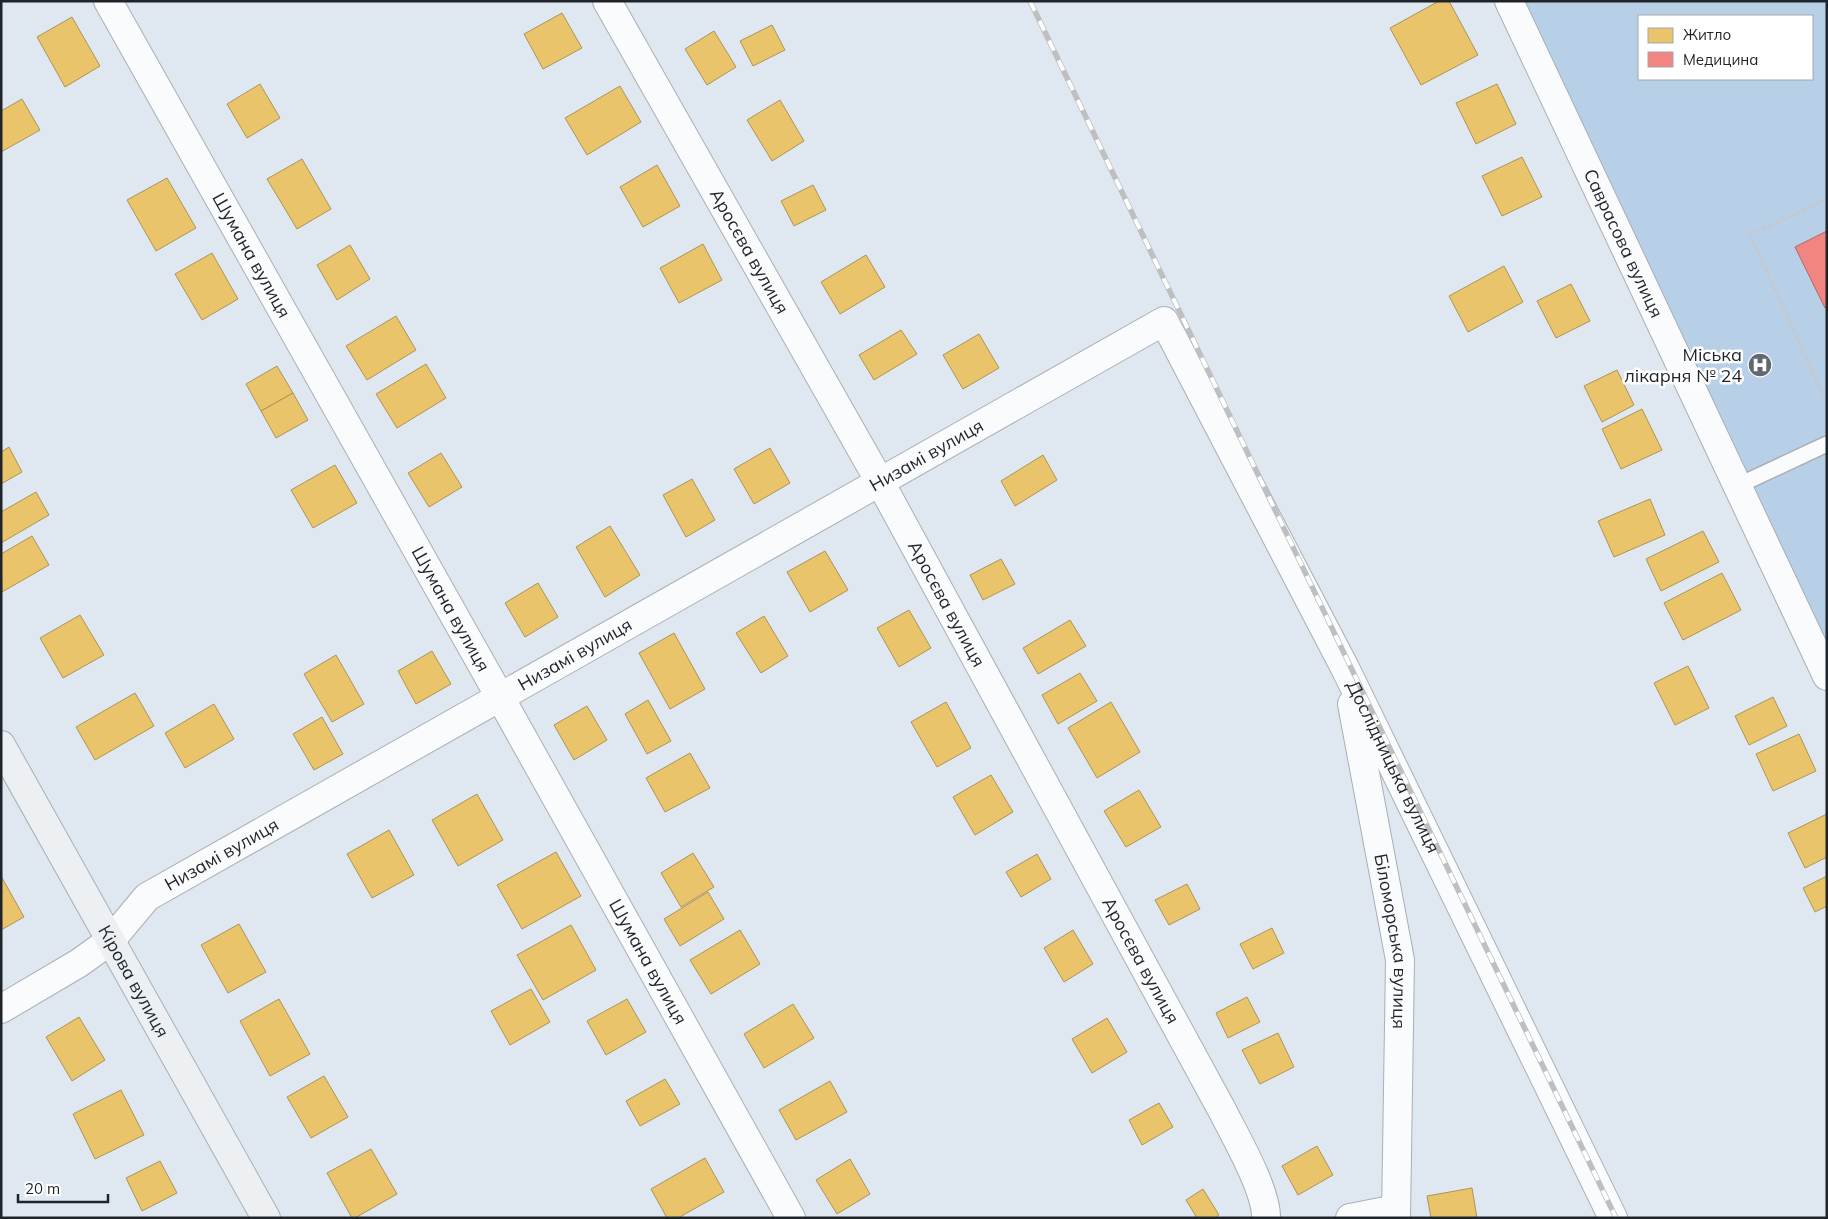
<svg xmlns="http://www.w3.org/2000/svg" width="1828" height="1219" font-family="Mulish,sans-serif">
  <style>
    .green { fill: #b7cfe7; fill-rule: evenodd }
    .homes { fill: #e9c46a; stroke: #ac9457 }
    .health { fill: #f28482; stroke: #b36768 }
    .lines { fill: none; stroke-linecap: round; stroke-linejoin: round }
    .lane-casing { stroke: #a9afb6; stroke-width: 18 }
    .street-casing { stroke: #a9afb6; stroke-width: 30 }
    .secondary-casing { stroke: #a9afb6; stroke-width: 30 }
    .path { stroke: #c6c8cd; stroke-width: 3; stroke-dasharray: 5 2.5; stroke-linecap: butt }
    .lane { stroke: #fafbfd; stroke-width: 15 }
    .street { stroke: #fafbfd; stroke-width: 28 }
    .secondary { stroke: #edf0f3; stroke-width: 28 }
    .rail-casing { stroke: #bdbfc1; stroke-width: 5.5 }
    .rail { stroke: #fff; stroke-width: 4; stroke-dasharray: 11; stroke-linecap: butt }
    .labels { text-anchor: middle; stroke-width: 5; stroke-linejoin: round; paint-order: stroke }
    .street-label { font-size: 18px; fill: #1f242a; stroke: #fff }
    .poi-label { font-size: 18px; fill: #1f242a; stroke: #fff; text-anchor: end }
  </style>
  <rect width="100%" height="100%" fill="#dfe7f0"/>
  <path class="green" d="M1524,1h303v651zM1639,16h173v63h-173z"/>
  <g class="homes">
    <path d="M1439,1h10l29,54 -57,30 -31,-57z"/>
    <path d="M562,13l20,35 -39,21 -19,-35z"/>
    <path d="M72,17l28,49 -35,21 -28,-50z"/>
    <path d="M772,25l13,25 -32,16 -13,-25z"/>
    <path d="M714,31l22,36 -29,18 -22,-36z"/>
    <path d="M260,84l20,34 -33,20 -20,-34z"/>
    <path d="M1497,84l19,40 -40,20 -20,-41z"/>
    <path d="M620,86l21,36 -54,33 -22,-37z"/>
    <path d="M22,99l18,31 -39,22v-41z"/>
    <path d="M780,100l24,41 -32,20 -25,-41z"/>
    <path d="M1522,157l20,40 -40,19 -20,-40z"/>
    <path d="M302,159l29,50 -34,20 -30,-50z"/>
    <path d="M657,165l23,41 -37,21 -23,-40z"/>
    <path d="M167,178l29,50 -40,23 -29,-51z"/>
    <path d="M813,185l13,25 -32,16 -13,-25z"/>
    <path d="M703,244l19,36 -43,23 -19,-35z"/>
    <path d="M350,245l20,34 -33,21 -20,-35z"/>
    <path d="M212,253l26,46 -36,21 -27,-46z"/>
    <path d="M866,255l19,32 -45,27 -19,-32z"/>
    <path d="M1504,266l19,36 -55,30 -19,-36z"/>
    <path d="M1571,284l19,37 -34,17 -19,-37z"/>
    <path d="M396,316l20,34 -49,30 -21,-34z"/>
    <path d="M901,330l16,24 -43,26 -15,-25z"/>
    <path d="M979,334l20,34 -36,21 -20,-34z"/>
    <path d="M426,364l20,34 -49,30 -21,-34z"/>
    <path d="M277,366l16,27 -32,18 -15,-27z"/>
    <path d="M1617,370l17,35 -32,17 -18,-36z"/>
    <path d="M293,393l15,27 -32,18 -15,-27z"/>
    <path d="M1642,409l20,41 -41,19 -19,-40z"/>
    <path d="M9,447l13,25 -21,12v-32z"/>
    <path d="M770,448l20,35 -36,21 -20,-35z"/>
    <path d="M441,453l21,34 -33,20 -21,-34z"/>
    <path d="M1043,455l14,25 -42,26 -14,-25z"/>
    <path d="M335,465l22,38 -44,25 -22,-38z"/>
    <path d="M692,479l23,41 -29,17 -23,-42z"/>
    <path d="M36,492l13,23 -48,28v-31z"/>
    <path d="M1650,499l15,36 -51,22 -16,-36z"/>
    <path d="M610,526l30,49 -35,22 -29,-50z"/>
    <path d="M1703,531l16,31 -58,29 -15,-32z"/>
    <path d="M32,536l17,29 -47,27 -1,-38z"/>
    <path d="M825,551l23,39 -38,22 -23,-40z"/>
    <path d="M1001,559l14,25 -32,16 -13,-25z"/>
    <path d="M1722,573l19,37 -58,30 -19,-37z"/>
    <path d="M538,583l20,34 -33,20 -20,-34z"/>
    <path d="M909,610l22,38 -32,19 -22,-39z"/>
    <path d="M80,615l24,40 -41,23 -23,-40z"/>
    <path d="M764,616l24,40 -27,17 -25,-40z"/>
    <path d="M1070,620l16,26 -48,28 -15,-26z"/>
    <path d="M674,633l31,56 -35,20 -31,-56z"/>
    <path d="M432,651l19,33 -35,20 -18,-33z"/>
    <path d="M336,655l28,49 -32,18 -28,-48z"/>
    <path d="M1688,666l21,42 -34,17 -21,-42z"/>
    <path d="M1080,673l17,28 -39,23 -16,-29z"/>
    <path d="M135,693l19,33 -59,34 -19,-33z"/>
    <path d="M1773,697l14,29 -38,19 -14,-29z"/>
    <path d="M648,700l23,41 -24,13 -22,-40z"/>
    <path d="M946,702l25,46 -34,19 -26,-45z"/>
    <path d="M1111,702l29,50 -43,26 -29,-50z"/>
    <path d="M214,704l20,35 -49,29 -20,-35z"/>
    <path d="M587,706l20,34 -33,20 -20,-35z"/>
    <path d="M322,717l21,37 -29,16 -21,-36z"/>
    <path d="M1799,734l17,37 -43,20 -17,-37z"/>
    <path d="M690,753l20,35 -45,24 -19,-34z"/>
    <path d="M991,775l22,37 -38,23 -22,-38z"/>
    <path d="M1139,790l22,37 -35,20 -22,-36z"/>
    <path d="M477,794l26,46 -45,26 -26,-46z"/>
    <path d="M1827,814v43l-22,11 -17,-35z"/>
    <path d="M389,830l25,45 -42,23 -25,-44z"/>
    <path d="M556,852l25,44 -59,33 -25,-44z"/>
    <path d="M693,853l21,34 -33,20 -20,-34z"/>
    <path d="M1037,854l14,25 -30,18 -15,-25z"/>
    <path d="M1,876l23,41 -23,13z"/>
    <path d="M1827,876v30l-12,6 -12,-24z"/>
    <path d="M1187,884l13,25 -31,16 -14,-25z"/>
    <path d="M708,892l16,27 -44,27 -16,-27z"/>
    <path d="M239,924l27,48 -38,21 -27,-48z"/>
    <path d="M571,925l25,45 -53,30 -26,-45z"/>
    <path d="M1272,928l12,25 -31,16 -13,-25z"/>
    <path d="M740,930l20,34 -49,30 -21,-34z"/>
    <path d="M1073,930l20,34 -29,18 -20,-34z"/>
    <path d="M531,989l19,33 -40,23 -19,-34z"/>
    <path d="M1247,997l13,25 -32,16 -12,-25z"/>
    <path d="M279,999l31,55 -40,22 -30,-55z"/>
    <path d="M627,999l19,33 -40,23 -19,-34z"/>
    <path d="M793,1004l21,34 -50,30 -20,-34z"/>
    <path d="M79,1017l26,43 -33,21 -26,-44z"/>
    <path d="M1107,1018l20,34 -35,21 -20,-34z"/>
    <path d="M1278,1033l16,34 -34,17 -18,-34z"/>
    <path d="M324,1076l24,41 -37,21 -24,-41z"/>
    <path d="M665,1079l15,25 -40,22 -14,-25z"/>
    <path d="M830,1081l17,31 -51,28 -17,-30z"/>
    <path d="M121,1090l23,45 -49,24 -22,-45z"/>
    <path d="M1159,1103l14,24 -31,18 -13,-25z"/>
    <path d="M1317,1146l16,29 -35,20 -16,-29z"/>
    <path d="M371,1149l26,45 -42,24h-3l-25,-45z"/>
    <path d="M705,1158l19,34 -46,26h-11l-16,-29z"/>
    <path d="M850,1159l20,35 -33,20 -21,-34z"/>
    <path d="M160,1161l17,32 -35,18 -16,-33z"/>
    <path d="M1472,1188l5,30h-46l-4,-22z"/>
    <path d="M1203,1189l16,26 -4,3h-18l-11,-18z"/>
  </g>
  <path class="health" d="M1827,231v76l-2,1 -30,-61z"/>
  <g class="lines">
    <g class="lane-casing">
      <path id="lane" d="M1737,486l90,-42"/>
    </g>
    <g class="street-casing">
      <g id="street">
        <path id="s1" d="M108,1l392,696 291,521"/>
        <path id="s2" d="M607,1l273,481 342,628c13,26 45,81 44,108"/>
        <path id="s3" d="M1509,1l318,675"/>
        <path id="s4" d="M1352,704l48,256 -4,258"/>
        <path id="s5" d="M1,1009l78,-46 32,-23 36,-43 1017,-576 181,347 268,550"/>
        <path d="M1350,1218l46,-9"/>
      </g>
    </g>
    <g class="secondary-casing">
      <g id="secondary">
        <path id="s6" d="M1,745l265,473"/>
      </g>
    </g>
    <path class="path" d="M1827,199l-77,36 77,169"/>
    <use href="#lane" class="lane"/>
    <use href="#street" class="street"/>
    <use href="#secondary" class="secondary"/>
    <g class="rail-casing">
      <path id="rail" d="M1030,1l586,1217"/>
    </g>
    <use href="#rail" class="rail"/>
  </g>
  <defs>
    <g id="hospital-disc" transform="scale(1.25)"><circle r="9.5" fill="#62686f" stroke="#fff"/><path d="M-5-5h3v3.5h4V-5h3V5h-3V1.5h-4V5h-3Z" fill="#fff"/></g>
  </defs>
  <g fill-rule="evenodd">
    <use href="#hospital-disc" x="1760" y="365"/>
  </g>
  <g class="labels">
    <g class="street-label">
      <text dy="6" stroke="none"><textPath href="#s3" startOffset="268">Саврасова вулиця</textPath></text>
      <text dy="6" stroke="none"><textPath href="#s2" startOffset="288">Аросєва вулиця</textPath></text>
      <text dy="6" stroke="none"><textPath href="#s1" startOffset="292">Шумана вулиця</textPath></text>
      <text dy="6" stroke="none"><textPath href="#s5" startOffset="1082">Низамі вулиця</textPath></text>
      <text dy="6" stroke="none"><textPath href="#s2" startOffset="692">Аросєва вулиця</textPath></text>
      <text dy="6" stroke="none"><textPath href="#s1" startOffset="698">Шумана вулиця</textPath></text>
      <text dy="6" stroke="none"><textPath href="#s5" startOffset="678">Низамі вулиця</textPath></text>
      <text dy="6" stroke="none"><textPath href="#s5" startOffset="1856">Дослідницька вулиця</textPath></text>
      <text dy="6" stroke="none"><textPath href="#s5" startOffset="272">Низамі вулиця</textPath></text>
      <text dy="6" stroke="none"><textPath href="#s4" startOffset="241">Біломорська вулиця</textPath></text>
      <text dy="6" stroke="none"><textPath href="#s2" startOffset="1098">Аросєва вулиця</textPath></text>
      <text dy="6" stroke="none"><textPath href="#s1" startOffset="1102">Шумана вулиця</textPath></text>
      <text dy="6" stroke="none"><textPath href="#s6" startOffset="271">Кірова вулиця</textPath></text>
    </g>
    <g class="poi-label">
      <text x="1742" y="361">Міська<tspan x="1742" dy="21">лікарня № 24</tspan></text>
    </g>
  </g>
  <rect width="1828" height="1219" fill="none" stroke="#1f242a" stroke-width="5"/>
  <rect x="1638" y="15" width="175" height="65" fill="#ffffff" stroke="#a5a7aa"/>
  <rect x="1648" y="28" width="25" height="15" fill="#e9c46a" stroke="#a5a7aa"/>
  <text x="1683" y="40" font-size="15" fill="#1f242a">Житло</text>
  <rect x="1648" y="52" width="25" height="15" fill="#f28482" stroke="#a5a7aa"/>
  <text x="1683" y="65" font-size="15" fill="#1f242a">Медицина</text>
  <path d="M18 1194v8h90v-8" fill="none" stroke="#1f242a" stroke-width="2.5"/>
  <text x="25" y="1194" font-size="15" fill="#1f242a" stroke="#ffffff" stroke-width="4" paint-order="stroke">20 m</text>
</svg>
